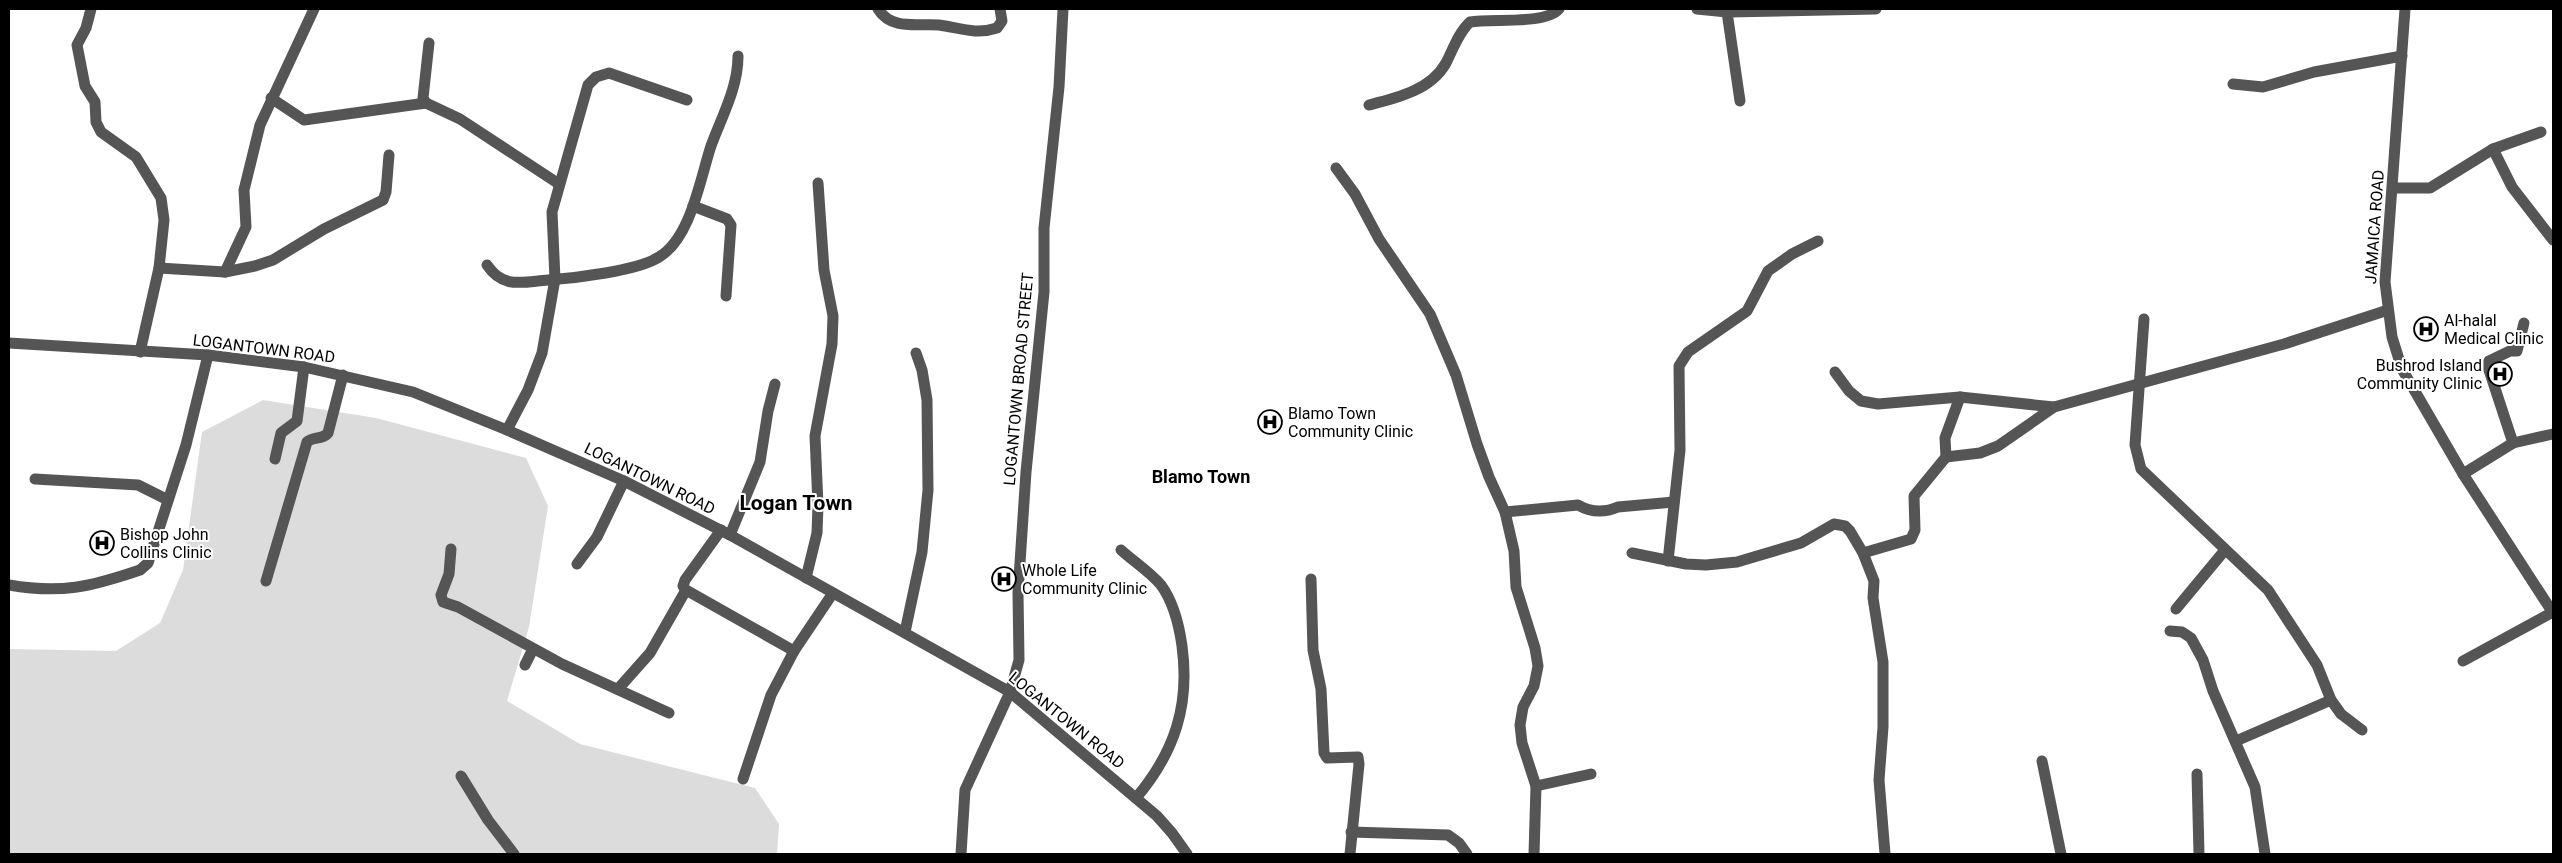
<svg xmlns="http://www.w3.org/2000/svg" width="2562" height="863" font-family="Roboto,sans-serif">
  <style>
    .green { fill: #dcdcdc }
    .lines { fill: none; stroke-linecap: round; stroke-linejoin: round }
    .minor { stroke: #555; stroke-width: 11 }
    .labels { text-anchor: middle; stroke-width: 4; stroke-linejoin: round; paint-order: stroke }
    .street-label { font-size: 16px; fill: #000; stroke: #fff }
    .poi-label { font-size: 16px; fill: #000; stroke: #fff; text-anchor: start }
    .neighbourhood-label { font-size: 18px; font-weight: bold; fill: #000; stroke: #fff }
    .district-label { font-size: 21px; font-weight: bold; fill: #000; stroke: #fff }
  </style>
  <rect width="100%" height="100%" fill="#fff"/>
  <path class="green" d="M263,400l113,18 150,40 22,48 -19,121 -22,74 73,43 175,44 24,36 -2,30h-768v-205l107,2 44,-28 23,-53 19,-138z"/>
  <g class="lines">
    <g class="minor">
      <path d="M91,9l-5,19 -9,17 8,41 10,16 1,20 5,10 35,25 25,41 3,22 -5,48 -19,84"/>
      <path d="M878,9c14,22 40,14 61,16 21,3 37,10 58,3l5,-7 -2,-12"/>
      <path d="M1697,9l30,3 149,-3"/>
      <path d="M2405,9l-20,273 7,55 10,32 61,105 90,139"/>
      <path d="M1727,12l13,89"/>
      <path d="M429,43l-6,55 3,5 34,16 99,65"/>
      <path d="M2233,84l30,3 51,-15 88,-16"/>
      <path d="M271,98l33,22 122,-17"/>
      <path d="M1369,105c28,-7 62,-15 77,-42 7,-14 13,-31 24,-41 22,-4 75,3 89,-13"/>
      <path d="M2493,149l19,38 41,53"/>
      <path d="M1336,168l19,26 24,45 51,75 26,61 21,69 12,33 16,35 9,39 2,36 19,61 3,18 -4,20 -11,21 -3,18 2,18 14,43 -2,68"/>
      <path d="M2393,188h37l63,-39 48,-17"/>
      <path d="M693,206l34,13 4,6 -5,71"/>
      <path d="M487,265c16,24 35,17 61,15 27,-2 89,-9 111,-23 32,-19 41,-78 52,-111 11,-30 27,-58 27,-90"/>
      <path d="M159,268l66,4 30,-6 18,-6 51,-31 59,-29 3,-8 3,-37"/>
      <path d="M225,272l21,-45 -2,-37 16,-65 54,-116"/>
      <path d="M2144,319l-9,126 6,24 127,121 49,75 14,35 10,14 21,16"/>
      <path d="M9,343l199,12 96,12 109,25 94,38 117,51 106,54 280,157 147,124 15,17 15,21"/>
      <path d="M1835,372l14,19 12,10 17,3 82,-7 94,10 230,-63 104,-34"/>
      <path d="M507,430l21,-40 14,-37 13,-74 -3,-67 36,-127 8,-8 13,-4 78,27"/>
      <path d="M2513,443l-24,-73v-9l21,-10h7l7,-28"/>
      <path d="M1946,457l34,-4 18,-7 56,-39"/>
      <path d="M275,459l6,-26 16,-12 7,-54"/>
      <path d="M2463,474l50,-31 40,-9"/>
      <path d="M35,479l103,6 30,15"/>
      <path d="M1505,512l73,-7c12,7 26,8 40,2l56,-5"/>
      <path d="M721,530l-36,50 -2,6 3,4 108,61"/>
      <path d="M730,535l30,-73 8,-51 7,-27"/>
      <path d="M451,549l-2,25 -8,21 2,7 15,5 104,57 107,49"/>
      <path d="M1121,550c12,11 29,22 40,35 13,18 18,39 21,61 8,59 -7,106 -46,152"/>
      <path d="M1632,553l54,11 20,1 31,-3 64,-19 33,-19 11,2 5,5 13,22 11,28 -1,17 10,64v65l-4,53 6,74"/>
      <path d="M1863,553l48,-14 4,-9 -1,-34 32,-39 -1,-19 15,-41"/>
      <path d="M1668,561l12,-111 -1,-84 9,-14 59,-41 21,-40 24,-17 26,-13"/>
      <path d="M577,564l20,-27 27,-56"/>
      <path d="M806,578l11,-45 1,-28 -3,-69 17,-92 1,-28 -9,-46 -6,-87"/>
      <path d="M1311,579l2,71 8,39 3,64 3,5 31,-1 1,7 -9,90"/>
      <path d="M266,581l41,-139c6,-6 16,-2 21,-9l15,-58"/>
      <path d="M9,585c52,9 81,2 131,-15l8,-7 38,-118 22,-90"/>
      <path d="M2176,609l49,-59"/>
      <path d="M2170,631l12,1 9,6 12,22 10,31 42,96 10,67"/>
      <path d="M905,632l17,-80 6,-62 -1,-90 -5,-30 -6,-17"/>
      <path d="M2463,661l90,-49"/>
      <path d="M525,665l8,-16"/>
      <path d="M618,689l32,-36 36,-63"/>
      <path d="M2236,741l95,-41"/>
      <path d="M2042,761l19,93"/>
      <path d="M2197,774l2,80"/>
      <path d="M461,776l27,44 26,34"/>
      <path d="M743,779l28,-84 23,-44 39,-58"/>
      <path d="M1536,786l55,-12"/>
      <path d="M1351,832l97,3 11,8 8,11"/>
      <path d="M961,854l4,-64 45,-98 9,-32 -1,-67 8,-121 18,-180v-64l15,-141 4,-78"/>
    </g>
  </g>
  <defs>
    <g id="hospital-ring" transform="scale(1.25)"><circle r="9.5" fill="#fff" stroke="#000" stroke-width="1.5"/><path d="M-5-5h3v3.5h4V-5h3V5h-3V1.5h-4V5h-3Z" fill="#000"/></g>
  </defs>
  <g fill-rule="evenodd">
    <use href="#hospital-ring" x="2426" y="329"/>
    <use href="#hospital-ring" x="2500" y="374"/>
    <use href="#hospital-ring" x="1270" y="422"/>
    <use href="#hospital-ring" x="102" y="543"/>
    <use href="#hospital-ring" x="1004" y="579"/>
  </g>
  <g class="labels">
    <g class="street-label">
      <text transform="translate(2374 227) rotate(-86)" y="6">JAMAICA ROAD</text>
      <text transform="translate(264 348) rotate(7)" y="6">LOGANTOWN ROAD</text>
      <text transform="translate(1018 379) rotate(-85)" y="6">LOGANTOWN BROAD STREET</text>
      <text transform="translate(650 478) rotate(26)" y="6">LOGANTOWN ROAD</text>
      <text transform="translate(1067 720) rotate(39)" y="6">LOGANTOWN ROAD</text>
    </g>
    <g class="poi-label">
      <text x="2444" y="326">Al-halal<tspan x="2444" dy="18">Medical Clinic</tspan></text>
      <text x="2482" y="371" text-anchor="end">Bushrod Island<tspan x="2482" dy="18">Community Clinic</tspan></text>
      <text x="1288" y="419">Blamo Town<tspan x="1288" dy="18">Community Clinic</tspan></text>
      <text x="120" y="540">Bishop John<tspan x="120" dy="18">Collins Clinic</tspan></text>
      <text x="1022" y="576">Whole Life<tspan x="1022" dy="18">Community Clinic</tspan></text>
    </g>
    <g class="neighbourhood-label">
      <text x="1201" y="483">Blamo Town</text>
    </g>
    <g class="district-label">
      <text x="796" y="510">Logan Town</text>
    </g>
  </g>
  <rect width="2562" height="863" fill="none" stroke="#000000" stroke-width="20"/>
</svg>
